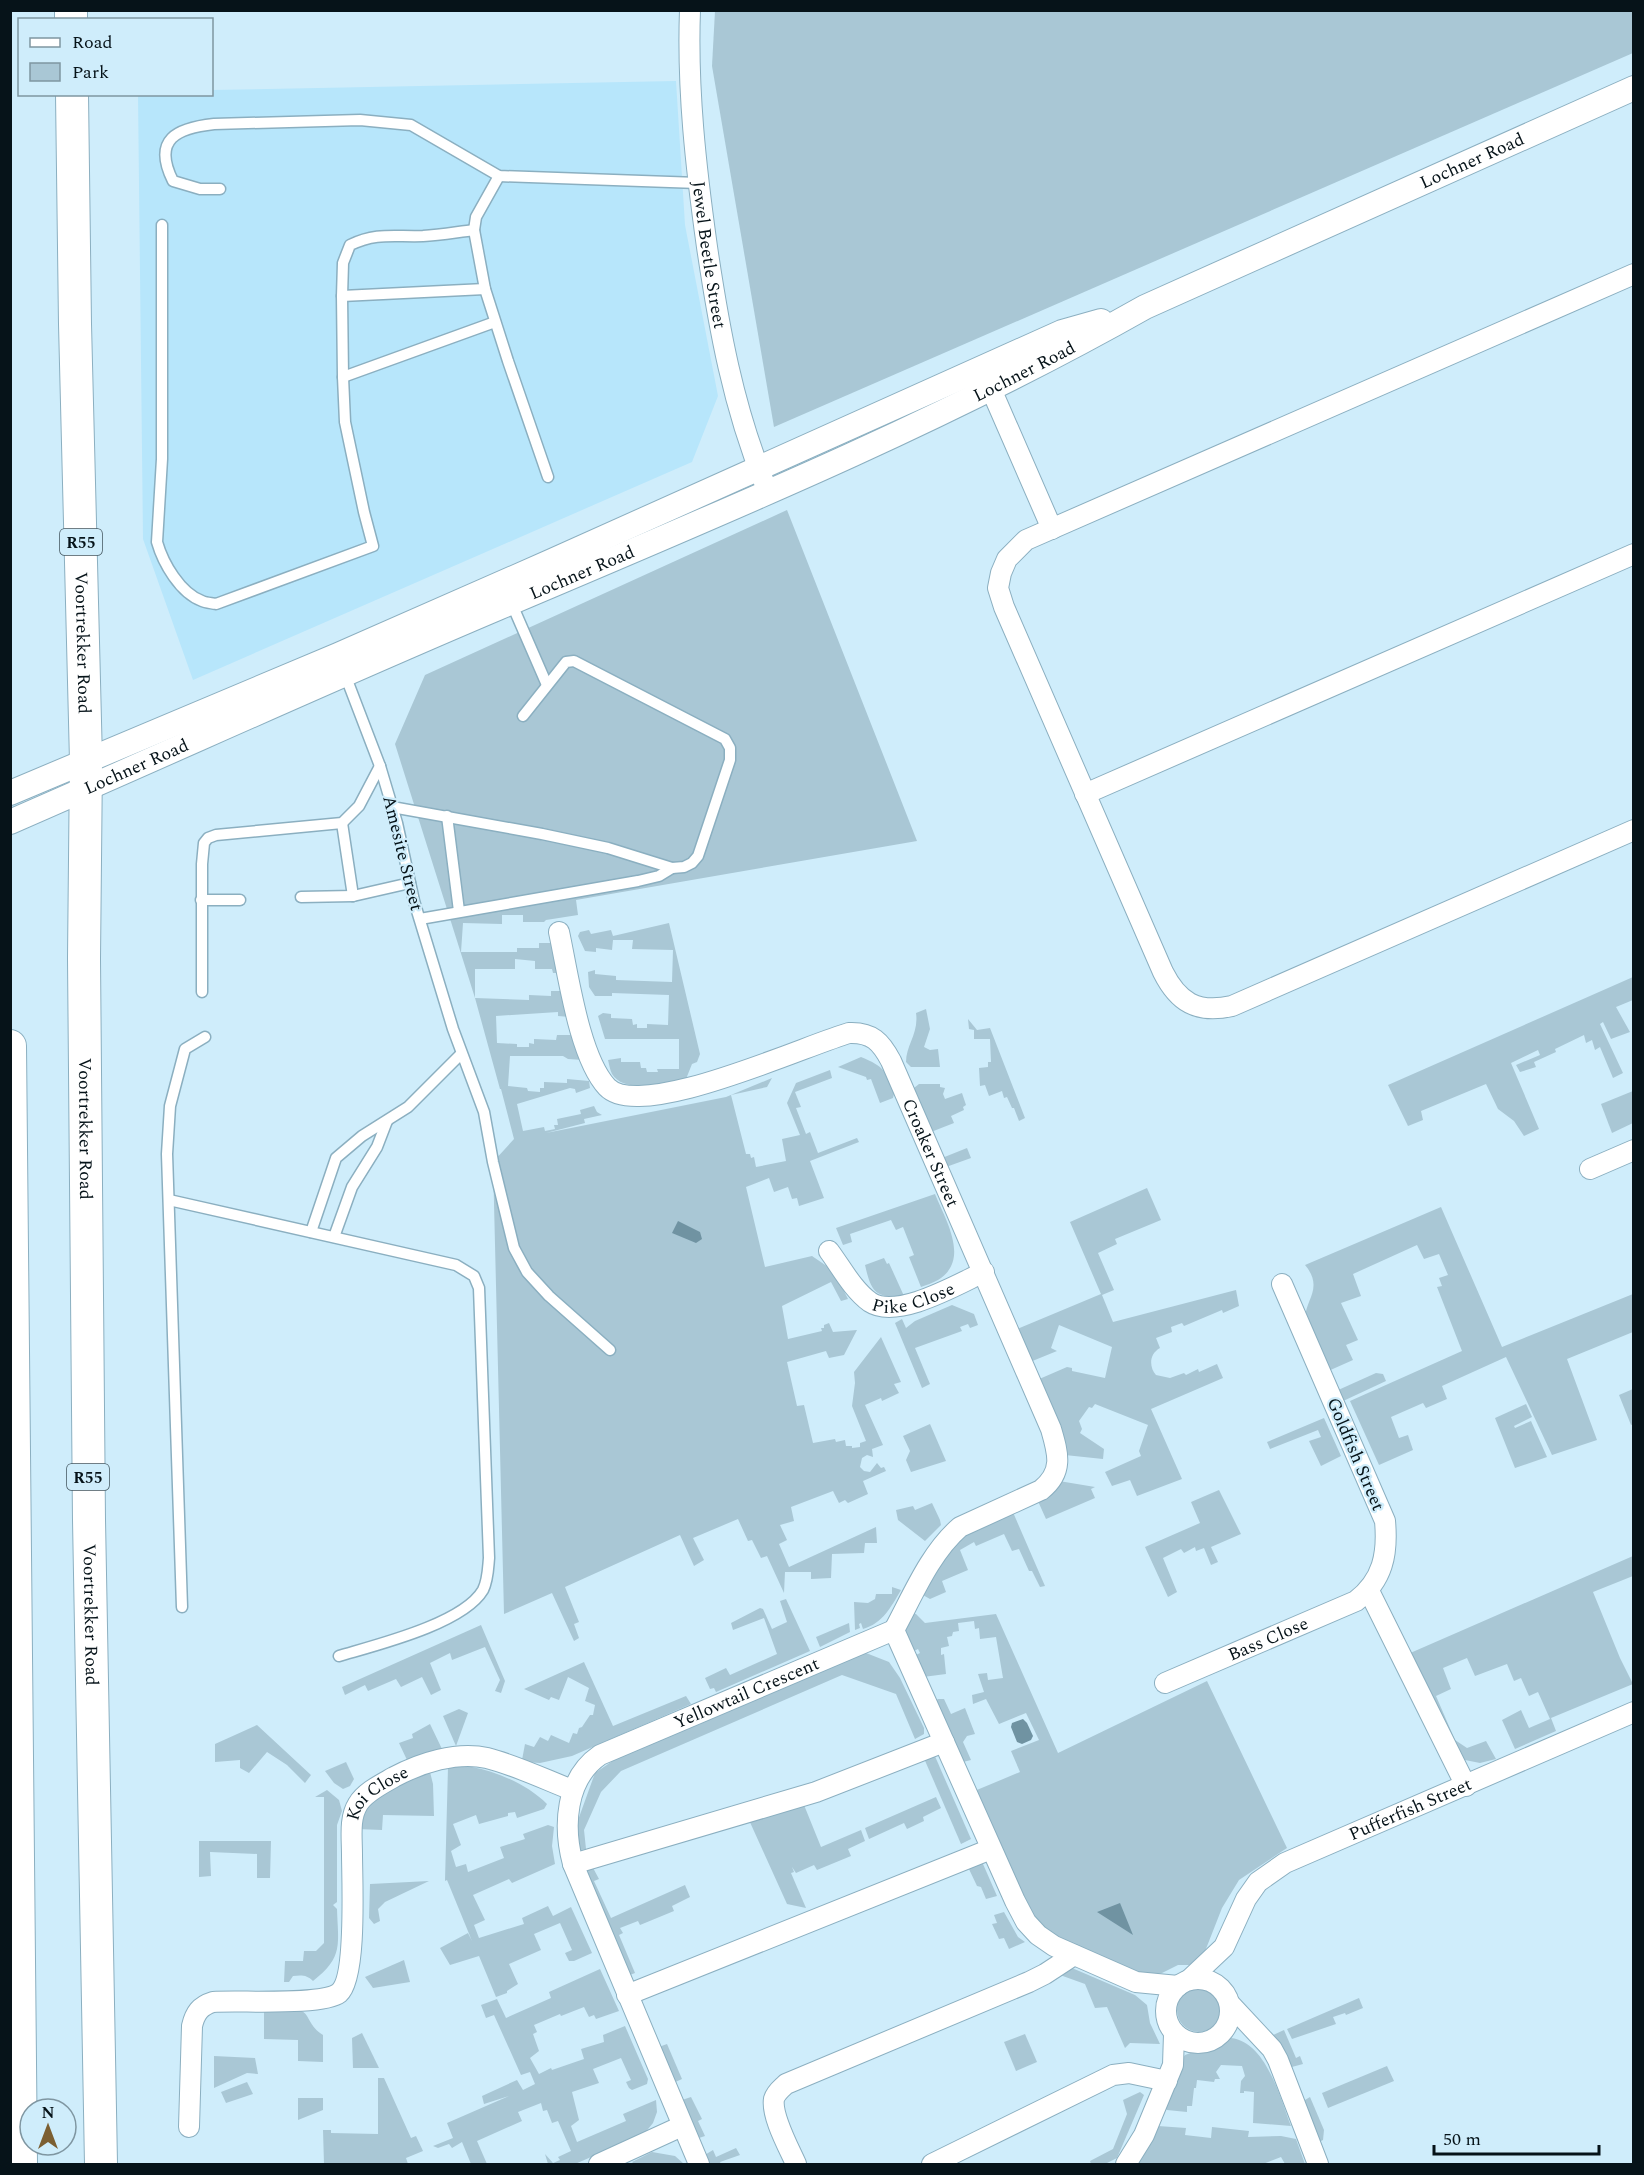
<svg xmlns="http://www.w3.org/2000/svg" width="1644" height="2175" font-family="Spectral,serif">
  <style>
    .built { fill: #b7e6fb }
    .green { fill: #a9c7d5 }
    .water { fill: #7093a2 }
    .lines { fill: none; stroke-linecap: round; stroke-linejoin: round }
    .service-casing { stroke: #8bafc0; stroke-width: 13 }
    .minor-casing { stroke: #8bafc0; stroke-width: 22 }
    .tertiary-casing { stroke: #8bafc0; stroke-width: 26 }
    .primary-casing { stroke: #8bafc0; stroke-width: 34 }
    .service { stroke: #fff; stroke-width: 10 }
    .minor { stroke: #fff; stroke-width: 20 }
    .tertiary { stroke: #fff; stroke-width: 24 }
    .primary { stroke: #fff; stroke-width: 32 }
    .labels { text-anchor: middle; stroke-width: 4.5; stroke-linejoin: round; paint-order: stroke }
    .shield { fill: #cfedfb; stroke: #42545d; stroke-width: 1.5 }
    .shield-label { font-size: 16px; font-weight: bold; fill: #061319 }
    .street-label { font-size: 18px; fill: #061319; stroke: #cfedfb }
  </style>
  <rect width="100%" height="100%" fill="#cfedfb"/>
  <path class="built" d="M676,81l9,144 33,171 -26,66 -499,218 -50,-141 -5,-444 74,-1v-4z"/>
  <g class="green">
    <path d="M1633,10v43l-859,374 -62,-361 3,-55z"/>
    <path d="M787,510l130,331 -341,59 2,15 -32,5 -2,2h-21v-7h-21v9l-39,-1 -2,29h56v-4h22v-5h12l5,3 4,27h-7l-1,-4h-17v-8l-20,-2v10h-40v29l54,2v-5l22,1v-5h12l7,26 -12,-1v-4l-62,4 1,27 20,1v3h12v-4l5,1v-5l22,1 1,-5h16l10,25 -15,-1 -5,-3h-53l-2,30 19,2 1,3 12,1v-4h4v-6l23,1v-4l22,2 1,7 -14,5 -1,-4 -5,-1 -53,16 6,27 21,-4 1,4 10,-2 -1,-4h4l-1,-6 24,-5 -1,-4 14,-4 3,6 5,3 -18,4 1,4 -39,10 180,-36 46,-19 -5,9 -36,8 15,59h4l1,4 3,-1 2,10 30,-6 -4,-22 18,-4 -13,-32 9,-20 34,-13 2,8 -37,14 6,15 -5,1 10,26 4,-2 8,21 39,-15 2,4 -49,19 14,37 -25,8 -2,-8 -5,1 -4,-12 -14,5 -5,-14 -23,9 19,80 47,-11 22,15 14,28 -7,2 -10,-19 -49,24 6,33 34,-8 -1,-3h3v-3l5,-2 4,9 24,-2 -13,25 -15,3 -3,-7 -39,11 10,44 7,-1 9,38 22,-4 1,3 9,-2 1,6h6v2l8,-1v-4l6,-2 -14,-35 3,-23 -1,-11 27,-35 20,45 -7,2 5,9 -17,8 -1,-3 -16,7 18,40 -11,4 1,8 -6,-2 -5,3 -2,9 4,4 6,1 7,-9 4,5 3,-1 2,4 -23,10 5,13 -20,9 -3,-3 -6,3 -6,-12 -42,16 3,14 -14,4 7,15 -8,4 10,23 87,-40 1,16h-12l-1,10 -32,1 -1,24 -20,1v-7h-26l-1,21 -17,-37 -6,2 -9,-18 -4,1 -10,-22 -45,19 11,22 -10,6 -14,-31 -115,52 14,35 -5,2 5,14 -5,3 -22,-48 -48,21 -11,-452 21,-23 -13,-50h-1l-25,-91 -80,-254 30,-69z"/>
    <path d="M669,923l31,131 -3,8 -5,2 -6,15c-19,3 -61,16 -74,-5 -2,-4 -3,-10 -4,-14l13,-2v4h19l1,6h5l1,4h11l-1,-3h22v-30h-74l-7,-23 5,-3 8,1v4l21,1 1,6 4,-1v4h10v-4l21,1 1,-30 -57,-2v3h-17l-6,-9 -1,-15 7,-2v4l21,2v4l56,2 1,-32 -41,-1 1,-9h-20l-1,10 -16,-2v4l-11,-1 -7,-15 2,-4 9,-2 2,4 20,-4 2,6z"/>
    <path d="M1633,977v23l-17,7 14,25 -19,7 -8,-17 -3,2 23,49 -10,5 -13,-31 -5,3 -3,-10 -6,3 -2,-8 -29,14 1,3 -22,10 2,5 -16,5 -4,-7 24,-10 -2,-5 -27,13 28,66 -15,7 -10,-15 -16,-12 -12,-25 -65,27 2,9 -15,6 -20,-41z"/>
    <path d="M926,1009l4,20 -6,18 6,3 8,-1 2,18h-29l-5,-5c0,-17 13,-29 10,-49z"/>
    <path d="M968,1019l9,11 13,-2 35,90 -6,3 -5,-13h-2l-5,-11 -3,1 -2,-7 -13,5 -4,-11 -5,1 -1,-18 9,-1v-5h3l-1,-23h-16v-9l-5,-1z"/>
    <path d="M861,1057c24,10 24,13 33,37l-1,4 -13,5 -9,-24 -4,1 -1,-3 -28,-10z"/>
    <path d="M919,1084h21v3l5,1 -2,6 2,5 17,-6 4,12 -3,2 1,3 -13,6 3,7 -23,9 -17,-44z"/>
    <path d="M1633,1091v32l-21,10 -11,-29z"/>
    <path d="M967,1148l4,10 -25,9 -4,-9z"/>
    <path d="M1147,1188l14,32 -46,19 2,5 -19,9 16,37 -12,5 11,27 123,-32 3,16 -16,7 -1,-3 -38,16 -2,-3 -11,4 1,5 -16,6 4,10c-11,6 -11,19 -4,27l14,3 14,-5 2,2 12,-6 1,3 18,-8 6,14 -72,31 31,70 -45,17 -7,-16 -18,6 -7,-14 36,-16 -2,-5 9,-26 -53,-21 -3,4 -3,-1 -10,14 3,8 -2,4 24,16 -1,10 -38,-4 -28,-75 30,-13 5,1v3l33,7 7,-31 -53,-22 -8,23 6,3 -27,11 -15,-32 86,-36 -31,-72z"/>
    <path d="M935,1194c10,25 36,66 3,86 -5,3 -12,5 -17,7l-12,-30 5,-2 -11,-28 -7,3 -5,-10 -41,14 2,8 -9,3 -7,-17z"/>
    <path d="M1441,1207l61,140 131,-53v12l-1,1 1,25 -66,27 30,81 -45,15 -46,-98 -64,29 5,13 -21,9 -3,-5 -32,14 8,21 9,-3 5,15 -34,15 -29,-64 112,-50 -25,-64 5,-1 -3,-8 9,-3 -9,-21 -15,5 -7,-14 -64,29 8,22 -20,7 17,37 -12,5 7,15 -27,12c-6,-15 -17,-32 -20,-49 -5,-21 20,-33 -1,-58z"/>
    <path d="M884,1258l3,6 2,-1 15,33c-29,3 -33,-5 -39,-31z"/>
    <path d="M952,1305l22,9 4,11 -8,3 -2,-4 -8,3 2,4 -47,17 15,36 -8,4 -27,-65 7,-4 4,9 9,-7z"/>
    <path d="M1376,1373l7,1 3,7 -45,21 -5,-11z"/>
    <path d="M1633,1389v35l-2,1 -12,-30z"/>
    <path d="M1526,1404l6,13 -18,9 1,2 16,-7 16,36 -32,11 -20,-50z"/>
    <path d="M1324,1418l17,38 -20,10 -12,-25 12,-4 -3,-7 -48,19 -3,-7z"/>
    <path d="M930,1424l16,37 -35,11 -5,-12 4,-9 -7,-15z"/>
    <path d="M1059,1481l36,6 -4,2 4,9 -49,21 -9,-20z"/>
    <path d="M1219,1490l22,44 -30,13 7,15 -7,3 -7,-17 -8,3 -1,-4 -11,6 -3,-4 -18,9 14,34 -9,5 -23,-50 55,-24 -9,-21z"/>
    <path d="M932,1503l8,17 1,5 -16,16 -27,-21 -2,-10 17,-4 2,4z"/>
    <path d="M1012,1510l33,76 -5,1 -8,-16h-3l-10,-22 -7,2 -8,-17 -28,12 -2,-4 -14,8 8,20 -26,11 4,11 -16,7 -9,-5 41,-60z"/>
    <path d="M1633,1556v20l-40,16 27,66 13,26 -82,34 5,13 -41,18 -13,-29 19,-10 8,18 21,-9 -12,-27 -9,4 -8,-18 -7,3 -7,-17 -32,12 -8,-18 -24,10 8,21 -15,7 19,44 12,8 19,-7 10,18 -16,4 -15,-3 -14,-11 -43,-95z"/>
    <path d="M892,1587l9,3c-10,17 -18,33 -38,39l-2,-6 -2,1 1,4 -5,2 -1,-28 14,1 7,-4 1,-5h16z"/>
    <path d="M786,1599l24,52 -94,41 -2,-4 -4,1 -5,-11 21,-10 4,7 47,-21 -13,-36 -31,12 -2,-7 29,-15 3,1 9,20 15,-7 -7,-21z"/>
    <path d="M910,1613l6,1 9,9 71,-9 62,139 149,-72 80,167 -48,32 -17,28 -20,51 -13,6h-11l-16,8 -11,2 -21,-5 -63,-27 -30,-19 -65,-132 48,-20 -9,-21 28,-11 -13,-27 -27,11 -13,-25 -13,5 -1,-9 12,-3 -6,-18 9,-1 1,7 15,-2 -7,-41 -16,2 -1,-11 -4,1 -1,-8 -16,2 1,8 -6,1 -1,4 -5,1 2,9 -8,2v7l3,-1 2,20 -23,3 -1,-9 -6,-13 4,-2 -2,-4 -6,3c-7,-17 -8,-21 -2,-39z"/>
    <path d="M849,1623l1,9 -30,15 -4,-10z"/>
    <path d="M481,1625l24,56 -4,12 -6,-2 5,-11 -15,-33 -33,13 -2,-7 -20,10 11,27 -10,5 -9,-18 -21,10 -5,-8 -28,12 -3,-6 -20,10 -3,-8z"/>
    <path d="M866,1653l23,9 11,16 24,50v6l-9,5 -19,-45 -54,-19 -221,96 -20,21 -17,38 2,19 -9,2 -4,-17 22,-61 19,-13 239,-106z"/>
    <path d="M584,1662l29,64 73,-30 5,8 -119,52 -32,7 -16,-1 -2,-2 3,-16 9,3 6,-10 8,4 3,-6 18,8 4,-10 4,1 2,-6 3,-1 8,-12h3l2,-10 -10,-4 4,-13 -21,-11 -9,23 -8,-3 -2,3 -25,-11z"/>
    <path d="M938,1699h6l7,15 14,-6 10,26 -8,2 -4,6 8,18 -8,2 -29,-60z"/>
    <path d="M459,1709l9,4 -12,33 -13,-30z"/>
    <path d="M430,1724l12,25 -35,11 -8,-17 14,-5 -1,-4z"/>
    <path d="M257,1725l54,50 -6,8 -18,-18 -20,-13 -18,21 -9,-5v-8l-25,2v-18z"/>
    <path d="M934,1754l37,85 -10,5 -38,-88z"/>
    <path d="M346,1762l8,17 -4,7 -7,3 -9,-6 -9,-12z"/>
    <path d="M448,1767c8,0 16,-1 24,0 26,5 56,18 75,37l-3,5 -27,9 -2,-6 -7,1v3l-29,8 -3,-9 -23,9 8,21 -10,6 5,16 10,-3 2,8 36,-14 -4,-11 25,-8 -2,-5 25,-9 6,2 -2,19 3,18 -43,19 -3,-4 -36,16 12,25 -11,5 5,13 45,-14 -2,-6 26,-12 5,10 18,-9 21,46 -18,8h-5l-4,-8 7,-3 -12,-27 -26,11 7,16 -32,14 9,20 -11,7v2l-11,4 -17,-41 -29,9 -10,-17 28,-15 4,8 -25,-61 -2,1z"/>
    <path d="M430,1772l3,12 1,32 -51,-1 -1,15 -25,-1 5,-18 19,-18z"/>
    <path d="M327,1790l12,10 3,11 -5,14v77l-4,3 4,4c1,35 7,48 -24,72 -6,-6 -11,-6 -20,-5l-4,6h-5l1,-21h18l1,-10h12l8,-8v-146h-9z"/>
    <path d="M936,1797l5,11 -18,9 1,4 -17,8 -3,-6 -35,16 -4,-11z"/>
    <path d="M804,1805l17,42 40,-17 4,11 -17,8 3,7 -34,14 -3,-5 -18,8 -4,-6 2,5 -3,1 15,35 -19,-4 -38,-84z"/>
    <path d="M199,1841h72l-1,37h-13v-24l-47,-2 1,24 -12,1z"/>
    <path d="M978,1862l5,2 14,32 -11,3 -5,-12 -4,-1 -9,-19z"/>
    <path d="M592,1866l7,13 -5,2 17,37 74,-33 5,12 -18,9 2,5 -34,14 -2,-4 -18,7 3,5 -4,2 16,38 -8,3 -45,-108z"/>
    <path d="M429,1881l-44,21 -7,7 2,12 -6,3 -5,-6 1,-34z"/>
    <path d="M1004,1912l14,25 7,5 -16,7 -5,-11 -5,1 -7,-15 5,-1 -3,-8z"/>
    <path d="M404,1960l6,22 -37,6 -8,-11z"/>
    <path d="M1072,1968l63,27 12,10 3,18 10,21 -30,-1 -5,5 -18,-41 -12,1 -10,-24 -25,-9z"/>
    <path d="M600,1969l19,42 -23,8 -2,-4 -5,2 -5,-10 -23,9 -1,-2 -26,11 3,7 -4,2 6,17 -9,7 9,16 12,-6 1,2 32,-11 -3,-10 23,-7 -1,-7 22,-9 23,53 -1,5 -15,6 -3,-2 -3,-6 5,-2 -10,-22 -28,11 6,14 -27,9 7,28 -8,6 6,16 49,-21 -3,-7 33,-14 1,12 -4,11 -9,11 -69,30h-27l-3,-10 8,9 7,-3 -2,-3 13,-6 -13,-30 -6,2 -5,-13 -4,1 -2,-8 -23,9 4,9 -45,20 10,23h-16l-9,-22 -10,6 -3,-4 -11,4 -5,-2 20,-8 -6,-15 62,-27 -25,8 -2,-8 35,-16 6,10 12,-6 -5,-12 -9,3 -27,-60 -8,3 -5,-13 16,-6 9,19 45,-20 -2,-6z"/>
    <circle cx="1199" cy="2010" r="22"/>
    <path d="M1359,1998l4,10 -17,7 -1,-2 -12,4 3,7 -44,15 -5,-10z"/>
    <path d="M264,2009c13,0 36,-5 43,7 5,9 8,14 16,19v27l-25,-1v-21l-34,-1z"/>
    <path d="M1284,2030l12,28 4,-2 3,8 -15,4 -17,-32z"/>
    <path d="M362,2033l17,35h-26l-1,-30z"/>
    <path d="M1025,2034l12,28 -21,9 -12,-29z"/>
    <path d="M1231,2038c35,4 49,59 60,88l-38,-3 1,-31 -10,-1v2h-4l1,-12 4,-5 -3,-10 -21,-1 -5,7 4,7h-5l-1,3 -17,-2 -1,8h-2l-2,18h-5v6l-20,-2 -3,-3 16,-44 5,-8z"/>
    <path d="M667,2044l15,35 -11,5 -15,-36z"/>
    <path d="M214,2056l41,2 3,16 -11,-1 -33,15z"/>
    <path d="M1387,2066l7,15 -66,27 -6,-15z"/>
    <path d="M378,2078h6l27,60 5,-2 7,15 -17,7 2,6h-84l-1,-34h8v3l47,1z"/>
    <path d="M247,2082l6,12 -27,9 -5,-11z"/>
    <path d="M1140,2092l4,3 -27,63 -12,6h-14l-1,-3 23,-12 14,-35 -4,-14z"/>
    <path d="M691,2097l11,22 -4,2 7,15 -9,3 -17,-38z"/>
    <path d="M1310,2097l14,33 -1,10 -6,3 -13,-37 1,-6z"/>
    <path d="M298,2098h25v12l-25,10z"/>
    <path d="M1158,2126l28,2 -1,7 26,3 1,-11 37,4 -1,6 33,-1 15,3 9,25h-20l-4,-7 -18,7h-128l19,-36z"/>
    <path d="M736,2148l4,7 -20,7 1,2h-15l-3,-8 10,-6 3,7z"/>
    <path d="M652,2152l23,4 9,8h-50l-2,-2z"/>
  </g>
  <g class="water">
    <path d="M678,1221l22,11 2,7 -6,4 -24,-10z"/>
    <path d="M1023,1719l4,4 6,13 -2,4 -9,4 -5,-2 -6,-15 1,-4z"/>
    <path d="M1120,1903l13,32 -36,-23z"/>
  </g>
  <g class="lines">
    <g class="service-casing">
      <g id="service">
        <path d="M499,176l-23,41 -2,13 11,59 23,72 40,116"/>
        <path d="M220,189h-20l-27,-8c-21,-42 4,-53 41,-57l146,-4 51,5 88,51 199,7"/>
        <path d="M162,225v234l-5,83c6,21 23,51 45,59 4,2 10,2 14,3l157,-58 -9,-34 -19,-90 -2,-45 -1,-81 1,-33 7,-18c27,-13 44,-8 73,-9 17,-1 34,-4 51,-6"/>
        <path d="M342,296l143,-7"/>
        <path d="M343,377l152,-55"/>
        <path d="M511,602l36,83"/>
        <path d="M344,672l36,94 17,57 17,78 39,128 31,83 9,50 21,86 13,24 22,24 61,54"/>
        <path d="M392,807l150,27 66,14 64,20 12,-1 8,-4 6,-7 32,-96v-12l-5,-9 -151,-78 -8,1 -43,54"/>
        <path d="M447,816l12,95"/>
        <path d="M342,823l11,73"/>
        <path d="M301,897l52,-1 57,-13"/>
        <path d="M201,900h39"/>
        <path d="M420,919l218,-38 21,-5 13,-8"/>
        <path d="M202,992v-128l2,-21 4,-5 8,-3 126,-12 17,-17 21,-40"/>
        <path d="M169,1200l287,65 18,11 5,12 10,270c-1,11 -1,22 -6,32 -20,34 -107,55 -144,66"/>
        <path d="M311,1232l25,-74 26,-22 46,-29 53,-53"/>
        <path d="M334,1237l18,-50 25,-40 10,-26"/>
        <path d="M182,1607l-15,-453 3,-48 15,-57 20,-12"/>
      </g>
    </g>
    <g class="minor-casing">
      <g id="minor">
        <path id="s1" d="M690,10c-3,80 6,158 17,237 12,81 26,159 57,235"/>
        <path d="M1634,274l-608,266 -19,19 -6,14 -3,15 6,19 159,365c15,30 34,42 69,34l402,-176"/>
        <path d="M991,389l61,140"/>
        <path d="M1085,794l549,-240"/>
        <path id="s2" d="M559,932c9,41 20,125 48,155 33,35 199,-42 242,-54 23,-1 32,9 42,28l160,368c7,24 13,43 -10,61l-81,37c-30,26 -47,68 -66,103"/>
        <path d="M1590,1169l44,-19"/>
        <path id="s3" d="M829,1251c12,16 24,39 41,51 27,18 88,-18 114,-30"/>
        <path d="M1369,1591l97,195"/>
        <path d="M894,1630l121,271 11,21 12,13 16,11 82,36 42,4"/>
        <path id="s4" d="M1165,1683l191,-82c27,-21 32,-47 29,-80l-103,-237"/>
        <path d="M573,1864l243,-72 128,-50"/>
        <circle cx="1198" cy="2011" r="32"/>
        <path id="s5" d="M1189,1980l35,-33 22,-48 12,-17 27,-19 349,-151"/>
        <path d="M627,1995l364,-146"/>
        <path d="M1230,2004l42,45 6,11 40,104"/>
        <path id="s6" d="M189,2127l3,-101c3,-13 8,-20 21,-24 26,-2 109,4 126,-9 18,-15 13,-114 13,-139 0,-16 -3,-36 6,-50 7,-12 24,-20 36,-27 26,-14 63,-26 93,-19 28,7 57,21 85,32"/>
        <path d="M599,2164l83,-38"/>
        <path id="s7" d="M699,2164l-126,-300c-10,-37 -8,-85 27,-109l294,-125"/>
        <path d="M796,2164c-7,-16 -25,-48 -22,-65 2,-7 8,-11 12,-15l243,-102 16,-8 29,-19"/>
        <path d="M932,2164l181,-89 16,-2 38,8"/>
        <path d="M1126,2164l18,-29 29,-70 1,-31"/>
      </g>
    </g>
    <g class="tertiary-casing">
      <g id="tertiary">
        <path d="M10,793l328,-138 214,-94 510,-229 39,-11"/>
        <path id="s8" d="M10,822c163,-71 325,-145 488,-214 219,-93 440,-184 647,-301l489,-219"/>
      </g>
    </g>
    <g class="primary-casing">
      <g id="primary">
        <path d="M71,10v10"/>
        <path id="s9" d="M72,94l3,230 11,437 -2,198 5,561 12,644"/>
        <path d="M10,1046l11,1118"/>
      </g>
    </g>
    <use href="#service" class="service"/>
    <use href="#minor" class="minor"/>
    <use href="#tertiary" class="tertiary"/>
    <use href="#primary" class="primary"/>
  </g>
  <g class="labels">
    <g class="shield">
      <rect x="60" y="529" width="42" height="26" rx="4.5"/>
      <rect x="67" y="1464" width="42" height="26" rx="4.5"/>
    </g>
    <g class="shield-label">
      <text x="81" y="548">R55</text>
      <text x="88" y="1483">R55</text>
    </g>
    <g class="street-label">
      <text dy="6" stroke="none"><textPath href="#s8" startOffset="1605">Lochner Road</textPath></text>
      <text dy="6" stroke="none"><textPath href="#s1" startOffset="246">Jewel Beetle Street</textPath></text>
      <text dy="6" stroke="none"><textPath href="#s8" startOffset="1110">Lochner Road</textPath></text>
      <text dy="6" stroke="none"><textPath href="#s8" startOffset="624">Lochner Road</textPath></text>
      <text dy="6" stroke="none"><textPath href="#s9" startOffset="549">Voortrekker Road</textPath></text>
      <text dy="6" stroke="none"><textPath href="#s8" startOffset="138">Lochner Road</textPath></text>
      <text transform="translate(403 853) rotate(76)" y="6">Amesite Street</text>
      <text dy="6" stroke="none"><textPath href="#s9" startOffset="1035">Voortrekker Road</textPath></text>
      <text dy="6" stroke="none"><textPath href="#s2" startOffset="572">Croaker Street</textPath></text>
      <text dy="6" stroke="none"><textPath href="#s3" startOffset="111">Pike Close</textPath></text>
      <text transform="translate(1356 1454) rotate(67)" y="6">Goldfish Street</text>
      <text dy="6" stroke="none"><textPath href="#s9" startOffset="1521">Voortrekker Road</textPath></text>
      <text dy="6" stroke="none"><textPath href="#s4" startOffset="112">Bass Close</textPath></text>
      <text dy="6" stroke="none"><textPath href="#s7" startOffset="604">Yellowtail Crescent</textPath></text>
      <text dy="6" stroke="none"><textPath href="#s6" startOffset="476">Koi Close</textPath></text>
      <text dy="6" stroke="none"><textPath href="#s5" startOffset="291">Pufferfish Street</textPath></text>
    </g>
  </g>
  <rect width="1644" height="2175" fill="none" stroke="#061319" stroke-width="24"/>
  <rect x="18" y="18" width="195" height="78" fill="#cfedfb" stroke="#7f96a1" stroke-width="1.5"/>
  <rect x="30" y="38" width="30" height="9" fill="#ffffff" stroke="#7f96a1" stroke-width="1.5"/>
  <text x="72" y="48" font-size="18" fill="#061319">Road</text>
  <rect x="30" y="63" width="30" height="18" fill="#a9c7d5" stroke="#7f96a1" stroke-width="1.5"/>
  <text x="72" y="78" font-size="18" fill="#061319">Park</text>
  <g transform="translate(48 2127)"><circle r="28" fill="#cfedfb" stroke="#7f96a1" stroke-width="1.5"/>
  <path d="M0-4.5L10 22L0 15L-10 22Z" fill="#7c5f32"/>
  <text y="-9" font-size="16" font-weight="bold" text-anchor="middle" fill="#061319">N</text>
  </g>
  <path d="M1434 2145v9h165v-9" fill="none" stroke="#061319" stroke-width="3"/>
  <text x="1443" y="2145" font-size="18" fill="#061319" stroke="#cfedfb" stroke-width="4.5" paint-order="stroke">50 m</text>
</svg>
